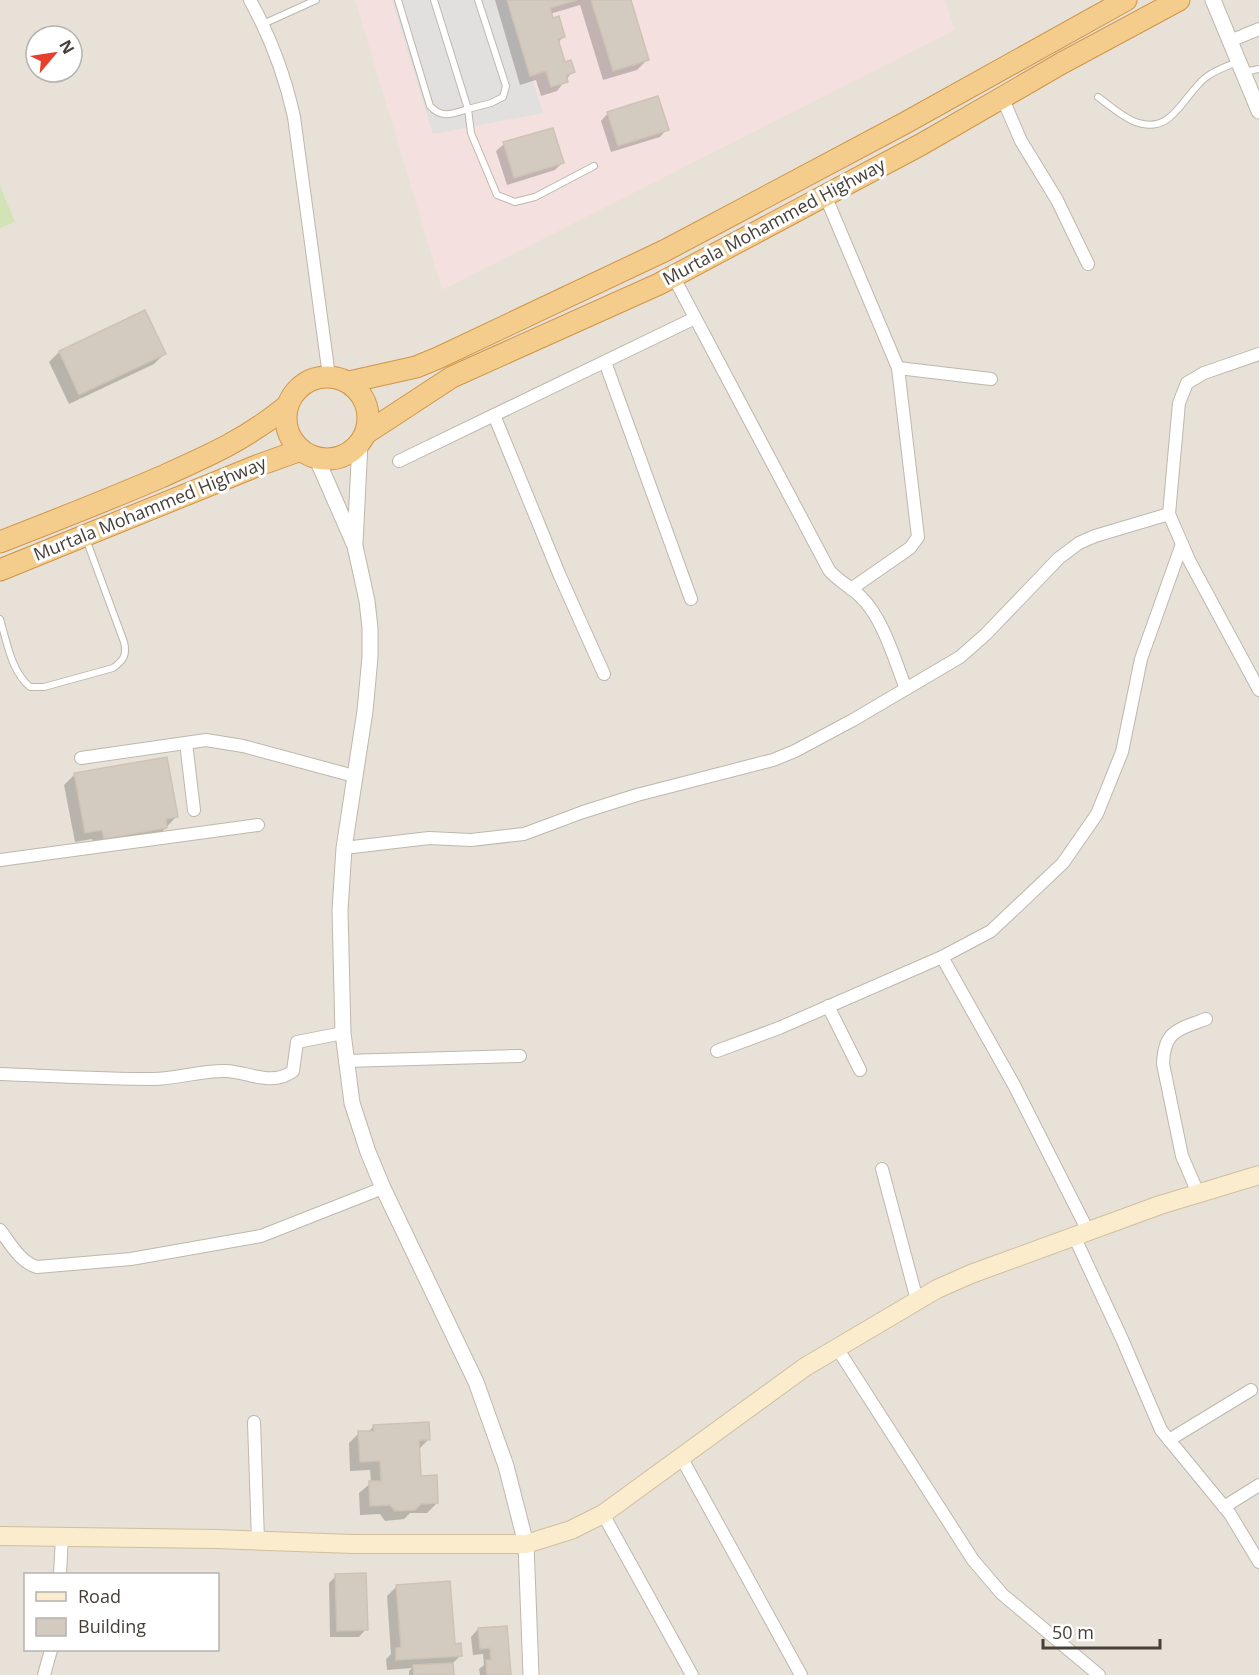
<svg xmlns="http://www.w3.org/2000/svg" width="1259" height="1675" font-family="'Open Sans',sans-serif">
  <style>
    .residential { fill: #e7e1d8; fill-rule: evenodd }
    .medical { fill: #f3e0df }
    .green { fill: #d2e4b6 }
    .parking { fill: #e2e0de }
    .shadow { fill: #0003 }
    .building { fill: #d4cbc0; stroke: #cec2b4; stroke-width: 1.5 }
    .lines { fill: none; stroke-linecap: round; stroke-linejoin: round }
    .service-casing { stroke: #beb7ad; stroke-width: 8 }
    .minor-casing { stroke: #beb7ad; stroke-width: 14 }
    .tertiary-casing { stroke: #beb7ad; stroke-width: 17 }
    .secondary-casing { stroke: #cfbf9d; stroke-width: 20 }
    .trunk-casing { stroke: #d09547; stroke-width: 23 }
    .service { stroke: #fff; stroke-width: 6 }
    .minor { stroke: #fff; stroke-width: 12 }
    .tertiary { stroke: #fff; stroke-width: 15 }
    .secondary { stroke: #faeccd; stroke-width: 18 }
    .trunk { stroke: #f4cc8c; stroke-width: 21 }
    .labels { text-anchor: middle; stroke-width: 6; stroke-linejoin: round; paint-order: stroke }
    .street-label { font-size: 18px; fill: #474039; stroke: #fff }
  </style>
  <rect width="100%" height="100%" fill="#f3f0ea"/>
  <path class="residential" d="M0,0h1259v1675h-1259zM36,36h36v36h-36zM26,1574h192v76h-192z"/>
  <path class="medical" d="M355,0h590l10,30 -513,260z"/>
  <path class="green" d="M0,186l15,36 -15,6z"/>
  <path class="parking" d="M392,0h115l36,113 -110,21z"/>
  <g class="shadow">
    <path d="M495,0h134l18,60 -10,10 -34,10 -23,-75 -30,9 13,23 -5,6 6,21 9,7 -16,20 -16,5 -5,-16 -16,5z"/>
    <path d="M608,113l59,16 -7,8 -49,15 -10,-31z"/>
    <path d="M504,144l58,19 -7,7 -48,15 -11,-34z"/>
    <path d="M145,312l19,42 -10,10 -85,40 -20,-42 10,-10z"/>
    <path d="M74,775l103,41 -21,22 -62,11 -2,-10 -17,3 -11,-57z"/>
    <path d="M374,1426l55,13 -11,11 1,27 18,26 -10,10h-17l-6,6 -19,2 -5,-7 -20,1 -1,-22 12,-10 -1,-13 -20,1 -1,-28 10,-10 9,-1z"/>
    <path d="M336,1576l30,53 -7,8h-29l-1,-54z"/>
    <path d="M397,1586l56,59 8,10 -10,10 1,10h-43v-4l3,-3 -25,2 -1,-11 5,-5 -4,-58z"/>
    <path d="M478,1629l32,46h-30l-1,-6 5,-4 -1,-11 -10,1 -2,-18z"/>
  </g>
  <g class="building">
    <path d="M507,0h70l-27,8 3,10 6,-2 6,21 -7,2 7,23 6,-2 4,12 -9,3 2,7 -17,5 -5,-16 -16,5z"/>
    <path d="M591,0h40l18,60 -36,11z"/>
    <path d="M658,96l11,34 -51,16 -11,-34z"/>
    <path d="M553,128l11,35 -50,15 -11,-36z"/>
    <path d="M145,310l21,44 -87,41 -20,-44z"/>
    <path d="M167,757l11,60 -12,2 1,9 -63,11 -2,-9 -17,3 -11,-60z"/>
    <path d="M429,1422l1,18h-11l2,36 16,-1 1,28 -17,1 -6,6 -20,1 -5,-6 -20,1 -1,-25h12l-1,-20 -20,1 -2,-31h16l-1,-6z"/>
    <path d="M366,1573l2,57 -31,1 -2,-57z"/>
    <path d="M450,1581l5,63 6,-1 1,13 -66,4v-12l5,-1 -5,-62z"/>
    <path d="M507,1626l4,49h-24l-1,-15h5l-1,-12 -10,1 -2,-21z"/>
    <path d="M453,1663l1,12h-40l-1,-10z"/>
  </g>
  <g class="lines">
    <g class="service-casing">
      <g id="service">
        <path d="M398,0l32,106c12,13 22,8 38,3l3,24 26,62 18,7 20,-5 59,-31"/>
        <path d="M434,0l34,109 23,-6 12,-6 3,-11 -28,-86"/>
        <path d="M263,24l53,-24"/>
        <path d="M1244,72l15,-3"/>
        <path d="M1098,97c11,8 23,19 35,24 39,16 48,-23 72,-43 10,-8 22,-12 33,-16"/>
        <path d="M0,619c7,23 11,52 30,68h14l69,-19c11,-8 14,-13 11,-26l-38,-103"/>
      </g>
    </g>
    <g class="minor-casing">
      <g id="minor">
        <path d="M250,0c21,38 35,76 44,117l35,259"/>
        <path d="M1230,41l29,-12"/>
        <path d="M1002,97l19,44 36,59 31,64"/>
        <path d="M825,195l73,173 20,169 -8,11 -59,41"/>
        <path d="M673,276l156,294c10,12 21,16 32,27 22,21 34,64 45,92"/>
        <path d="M1259,354l-55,19 -17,10 -8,20 -10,111 20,46 70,130"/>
        <path d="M605,362l86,237"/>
        <path d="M898,368l93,11"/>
        <path d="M494,415l66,161 44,98"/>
        <path d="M399,461l296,-143"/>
        <path d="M186,743l8,67"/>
        <path d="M81,758l125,-18 37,6 111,30"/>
        <path d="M344,848l85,-10 42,2 53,-6 59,-22 54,-17 136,-35 22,-9 58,-31 107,-63 26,-23 73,-76 20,-15 16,-7 74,-22"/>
        <path d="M0,860l258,-35"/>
        <path d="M942,957l72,128 74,146"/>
        <path d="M828,1006l32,64"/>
        <path d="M717,1051l62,-23 163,-71 49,-26 72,-68 34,-49 25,-62 19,-93 41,-115"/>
        <path d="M345,1061l175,-5"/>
        <path d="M0,1074c51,2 102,5 153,5 24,0 49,-9 73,-8 23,1 46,16 67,0l4,-29 46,-9"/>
        <path d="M882,1169l35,131"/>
        <path d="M1198,1193l-16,-37 -19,-92c1,-34 16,-35 43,-45"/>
        <path d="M0,1230c10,13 20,32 37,37l94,-8 130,-23 122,-48"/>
        <path d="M1074,1236l48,103 39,91 69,84 29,48"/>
        <path d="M837,1348l136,212 29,34 97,81"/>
        <path d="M254,1422l4,119"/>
        <path d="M1169,1440l82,-50"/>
        <path d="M681,1457l120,218"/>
        <path d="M1224,1507l35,-22"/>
        <path d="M603,1514l89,161"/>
        <path d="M60,1574l2,-37"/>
        <path d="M44,1675l7,-25"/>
      </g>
    </g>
    <g class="tertiary-casing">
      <g id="tertiary">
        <path d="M1213,0l46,111"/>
        <path d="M316,457l39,89 12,55 3,27v29l-5,54 -21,137 -4,62 3,123 9,70 16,49 15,36 93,194 30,84 20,78 5,131"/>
        <path d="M355,543l5,-100"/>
      </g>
    </g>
    <g class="secondary-casing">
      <path id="secondary" d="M0,1536l216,3 137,5h173l45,-14 32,-16 202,-147 132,-78 34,-15 189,-69 99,-30"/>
    </g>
    <g class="trunk-casing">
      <g id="trunk">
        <circle cx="327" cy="418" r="41"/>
        <path d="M349,382l67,-15 22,-9 228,-108 239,-127 221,-123"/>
        <path d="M365,434l87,-57 207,-93 263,-140 140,-81 117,-63"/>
        <path d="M0,542c54,-21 108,-42 161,-65 49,-22 84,-37 126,-71"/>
        <path d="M0,570l259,-105 42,-15"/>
      </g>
    </g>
    <use href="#service" class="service"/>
    <use href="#minor" class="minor"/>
    <use href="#tertiary" class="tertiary"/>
    <use href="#secondary" class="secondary"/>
    <use href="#trunk" class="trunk"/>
  </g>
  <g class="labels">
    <g class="street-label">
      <text transform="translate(774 222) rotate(-28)" y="6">Murtala Mohammed Highway</text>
      <text transform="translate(150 509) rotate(-22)" y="6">Murtala Mohammed Highway</text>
    </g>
  </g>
  <rect x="24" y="1573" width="195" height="78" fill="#ffffff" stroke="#b5b3b0" stroke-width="1.5"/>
  <rect x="36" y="1592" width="30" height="9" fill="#faeccd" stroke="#b5b3b0" stroke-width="1.5"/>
  <text x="78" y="1603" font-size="18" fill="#474039">Road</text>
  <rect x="36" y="1618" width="30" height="18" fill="#d4cbc0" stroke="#b5b3b0" stroke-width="1.5"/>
  <text x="78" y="1633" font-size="18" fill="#474039">Building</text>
  <g transform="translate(54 54) rotate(61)"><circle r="28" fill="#ffffff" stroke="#b5b3b0" stroke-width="1.5"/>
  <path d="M0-4.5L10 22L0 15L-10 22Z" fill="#e73e2d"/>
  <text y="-9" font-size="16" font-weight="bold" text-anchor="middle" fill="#474039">N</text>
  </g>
  <path d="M1043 1639v9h117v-9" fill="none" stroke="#474039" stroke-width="3"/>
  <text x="1052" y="1639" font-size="18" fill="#474039" stroke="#ffffff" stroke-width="4.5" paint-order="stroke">50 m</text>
</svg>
